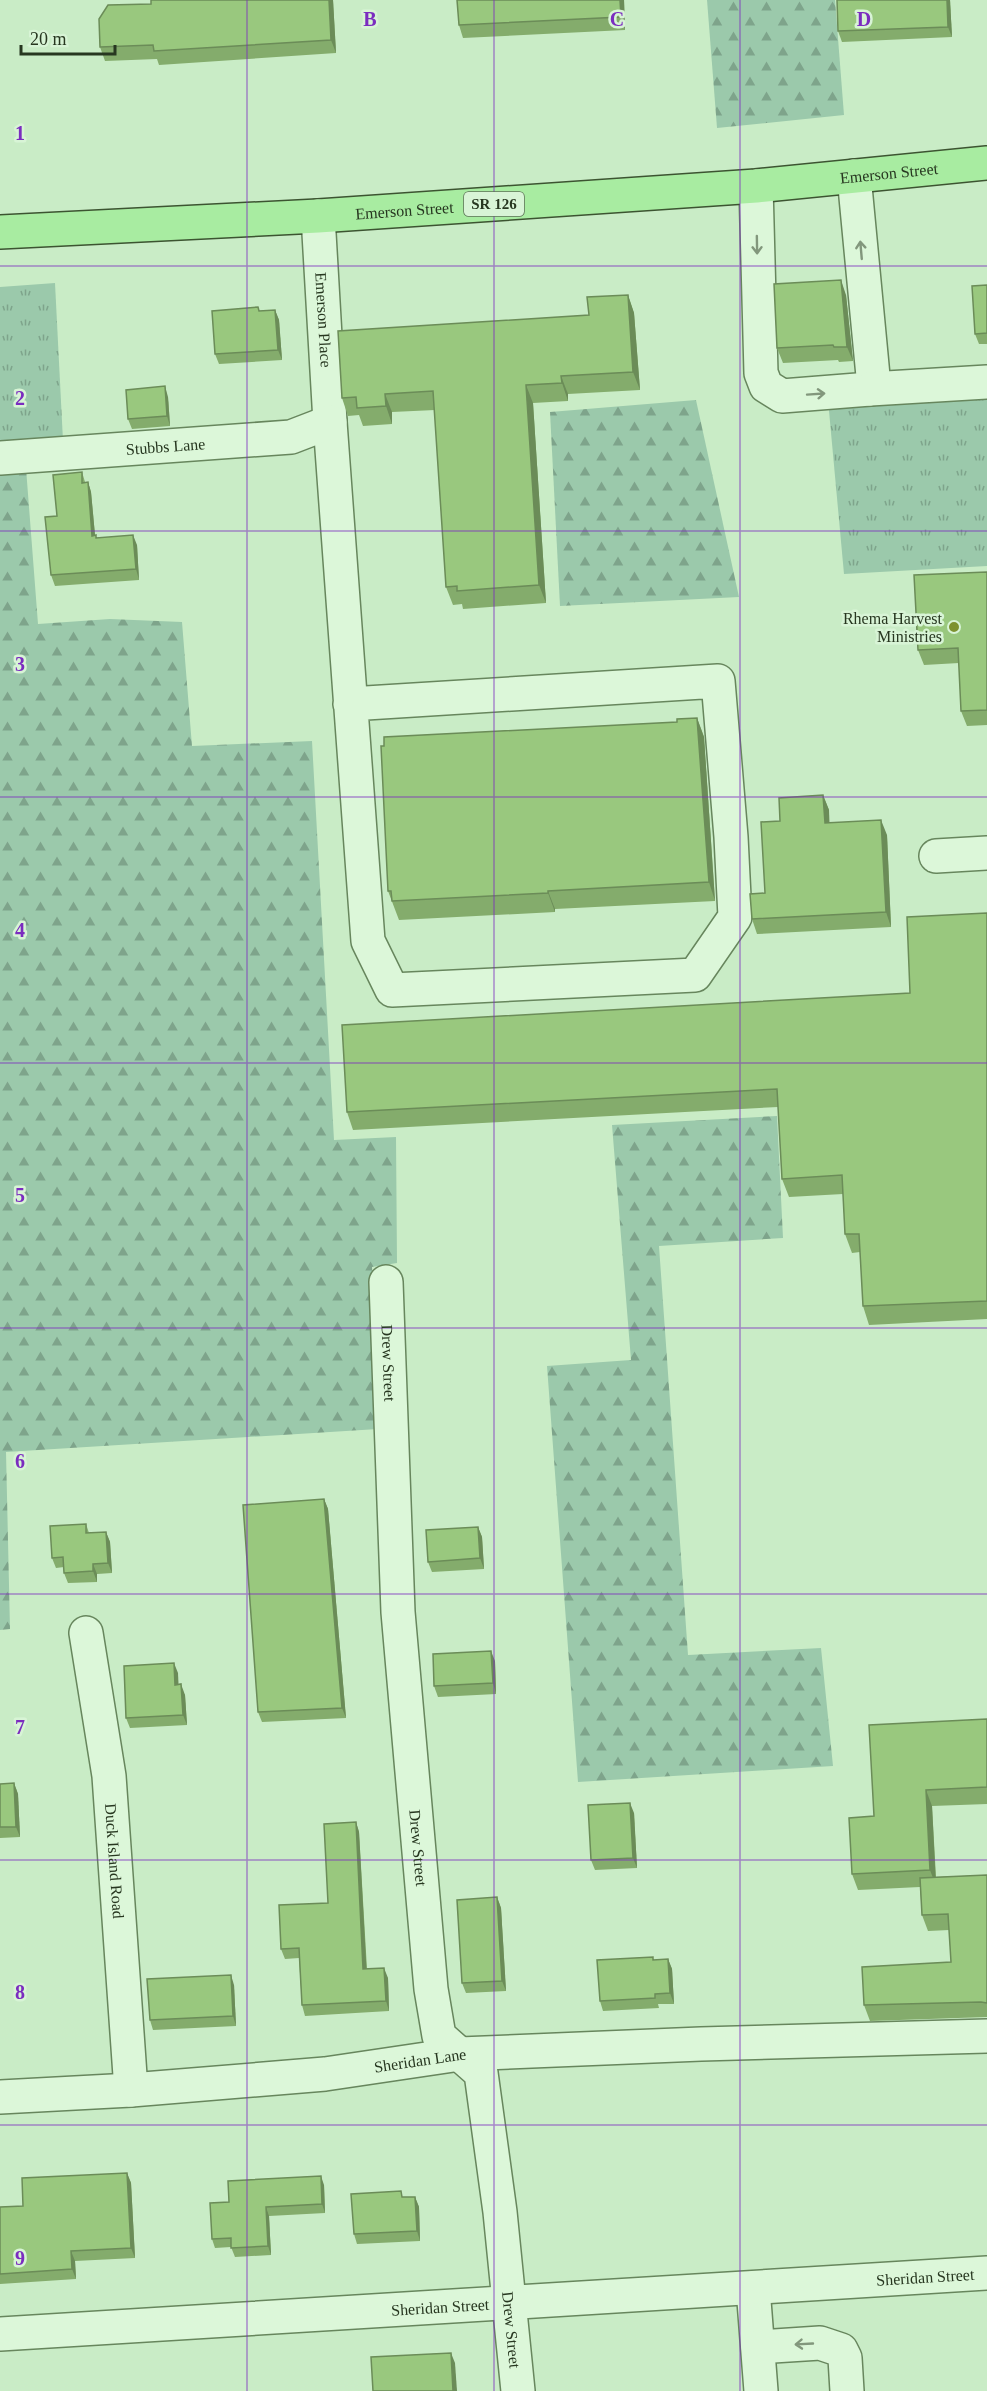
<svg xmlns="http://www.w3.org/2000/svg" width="987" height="2391" font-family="'Times New Roman',serif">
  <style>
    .grass { fill: url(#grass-tufts) }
    .forest { fill: url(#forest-firs) }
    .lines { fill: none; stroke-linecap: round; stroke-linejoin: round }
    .minor-casing { stroke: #67865d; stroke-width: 36 }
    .major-casing { stroke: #3c5431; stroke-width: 36 }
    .minor { stroke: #dcf7d9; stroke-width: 33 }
    .major { stroke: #a8eca1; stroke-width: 33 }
    .wall { fill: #84ac6c }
    .shaded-wall { fill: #6b8c58 }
    .building { fill: #99c87e; stroke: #6b8c58; stroke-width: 1.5 }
    .oneway { stroke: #82977c }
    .grid { fill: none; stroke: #7b2cbf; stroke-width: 1.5; stroke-opacity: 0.55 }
    .poi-dot { fill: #7d9230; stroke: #d8f4d6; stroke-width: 2 }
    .labels { text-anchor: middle; stroke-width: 5; stroke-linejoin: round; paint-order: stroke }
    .shield { fill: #d8f4d6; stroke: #5c7057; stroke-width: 1.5 }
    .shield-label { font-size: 15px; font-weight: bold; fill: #273720 }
    .street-label { font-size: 16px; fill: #273720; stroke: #d8f4d6 }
    .poi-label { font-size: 16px; fill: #273720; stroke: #d8f4d6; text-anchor: end }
    .grid-label { font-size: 20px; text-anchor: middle; font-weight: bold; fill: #7b2cbf; stroke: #d8f4d6; stroke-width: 5; stroke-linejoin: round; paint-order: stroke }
  </style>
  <defs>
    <pattern id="grass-tufts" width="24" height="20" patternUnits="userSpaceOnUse" patternTransform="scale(1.5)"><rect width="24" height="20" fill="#9bc9ab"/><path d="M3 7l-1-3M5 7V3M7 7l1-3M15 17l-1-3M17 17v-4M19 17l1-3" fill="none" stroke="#7ea48b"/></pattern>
    <pattern id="forest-firs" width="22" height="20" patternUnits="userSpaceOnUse" patternTransform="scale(1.5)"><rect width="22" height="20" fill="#9bc9ab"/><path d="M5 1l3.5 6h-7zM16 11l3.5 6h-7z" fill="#7ea48b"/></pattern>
  </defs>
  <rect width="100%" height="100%" fill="#c9ecc6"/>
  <g class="grass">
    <path d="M55,283l8,158 -63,4v-158z"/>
    <path d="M987,391v175l-143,8 -16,-174z"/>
  </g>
  <g class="forest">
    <path d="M707,0h128l9,115 -127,13z"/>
    <path d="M696,400l43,197 -179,9 -10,-194z"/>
    <path d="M26,468l12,156 72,-5 72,3 10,124 120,-5 22,399 62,-3 1,126 -25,4 6,162 -372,23 4,177 -10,1v-1160z"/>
    <path d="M777,1116l6,122 -124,8 29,409 133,-7 12,118 -255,16 -31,-416 84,-6 -19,-235z"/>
  </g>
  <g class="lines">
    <g class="minor-casing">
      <g id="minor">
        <path d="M756,186l5,187 5,13 16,10 88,-7 3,-13 -19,-200"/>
        <path id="s1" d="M318,216l12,206 38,519 24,49 303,-15 40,-58 -4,-80 -13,-156 -368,23"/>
        <path d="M870,389l117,-7"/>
        <path id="s2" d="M0,458l291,-21 39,-15"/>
        <path d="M936,856l51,-3"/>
        <path id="s3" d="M386,1282l12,330 33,377 8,47 42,37 19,139 18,179"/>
        <path id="s4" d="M86,1633l23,143 22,314"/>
        <path id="s5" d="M0,2097l131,-7 194,-16 135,-20 241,-10 286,-8"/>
        <path d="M753,2288l8,103"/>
        <path id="s6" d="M0,2334l987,-61"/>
        <path d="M758,2347l62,-4 21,7 4,8 2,33"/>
      </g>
    </g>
    <g class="major-casing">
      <g id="major">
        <path id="s7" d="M0,232l318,-16 438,-30 231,-23"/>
      </g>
    </g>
    <use href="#minor" class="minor"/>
    <use href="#major" class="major"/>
  </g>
  <g class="wall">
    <path d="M151,0h182l3,53 -177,12 -2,-6 -52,2 -5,-14 51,-43z"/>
    <path d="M457,0h167l1,30 -162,8 -4,-13z"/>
    <path d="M950,0l2,37 -110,5 -4,-11z"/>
    <path d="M987,285v59h-8l-4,-10z"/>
    <path d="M628,295l6,18 6,77 -72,4v7l-35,2 13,200 -83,6 -1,-5 -9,1 -7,-18 -11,-177 -43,2v12l-29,2 -4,-11 -11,1 -6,-18 247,-83z"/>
    <path d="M846,295l7,66 -14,1 -1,-2 -55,3 -6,-15z"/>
    <path d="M275,310l4,10 3,40 -63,4 -4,-10z"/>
    <path d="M168,397l2,29 -38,3 -4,-10z"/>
    <path d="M82,472l3,10h3l3,10 4,43 1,3 41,7 2,35 -84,6 -4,-11 6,-59z"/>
    <path d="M987,572v153l-20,1 -6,-15 -2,-48 -35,2 -6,-15z"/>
    <path d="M697,718l7,19 11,164 -160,8v3l-156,8 -11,-29 289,-169z"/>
    <path d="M823,795l6,15v13l58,12 4,92 -134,7 -5,-15 13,-26 15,-72z"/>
    <path d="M987,913v406l-118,6 -6,-19 -3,-54 -8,1 -7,-19 -2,-40 -54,3 -7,-18 -4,-72 -425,23 -6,-18 563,-119z"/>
    <path d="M324,1499l4,10 18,209 -84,4 -4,-10z"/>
    <path d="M86,1524l3,9 17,-1 4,10 2,31 -15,1v8l-29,1 -4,-10v-6l-8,1 -4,-10z"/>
    <path d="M478,1527l4,10 2,32 -52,3 -4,-10z"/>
    <path d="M495,1661l1,33 -58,3 -4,-11z"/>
    <path d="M178,1673v12l7,10 2,30 -57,3 -4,-10z"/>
    <path d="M987,1719v85l-55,2 4,71 51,-2v142l-117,4 -6,-16 87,-43 -2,-32 -21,1 -6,-16 -2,-28 -62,3 -6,-16 22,-58z"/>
    <path d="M14,1783l4,11 2,43 -20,1v-54z"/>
    <path d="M634,1813l3,55 -42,2 -4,-10z"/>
    <path d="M356,1822l3,10 8,137 21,9 1,33 -84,5 -3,-11 -3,-47 -14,1 -4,-10 47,-46z"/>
    <path d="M497,1897l4,11 5,83 -40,2 -4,-10z"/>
    <path d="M668,1959l4,10 2,35h-16l1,4 -56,3 -3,-10 54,-41z"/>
    <path d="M234,1985l2,41 -83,4 -3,-10z"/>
    <path d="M127,2173l4,10 4,75 -60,3 1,18 -76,5v-77l23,-1z"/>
    <path d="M324,2185l1,28 -56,3 2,39 -36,2 -4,-10 -16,1 -3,-9 17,-37z"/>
    <path d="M403,2197h12l4,10 1,34 -63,3 -3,-10z"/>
  </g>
  <g class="shaded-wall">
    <path d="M329,0h4l3,53 -5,-13z"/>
    <path d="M620,0h4l1,30 -4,-13z"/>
    <path d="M947,0h3l2,37 -4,-10z"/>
    <path d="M841,280l5,15 7,66 -6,-14z"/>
    <path d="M628,295l6,18 6,77 -7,-18z"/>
    <path d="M275,310l4,10 3,40 -4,-10z"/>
    <path d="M561,376l7,18v7l-6,-18z"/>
    <path d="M526,385l7,18 13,200 -7,-18z"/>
    <path d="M165,386l3,11 2,29 -3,-10z"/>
    <path d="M385,394l7,18v12l-6,-18z"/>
    <path d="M88,482l3,10 5,54 -4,-10z"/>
    <path d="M133,535l4,10 2,35 -3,-11z"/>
    <path d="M697,718l7,19 11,164 -6,-19z"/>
    <path d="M823,795l6,15 1,27 -5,-14z"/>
    <path d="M881,820l6,15 4,92 -5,-15z"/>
    <path d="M548,891l7,18v3l-7,-19z"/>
    <path d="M324,1499l4,10 18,209 -4,-10z"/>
    <path d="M478,1527l4,10 2,32 -4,-11z"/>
    <path d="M106,1532l4,10 2,31 -4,-10z"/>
    <path d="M93,1564l4,10v8l-4,-11z"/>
    <path d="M491,1651l4,10 1,33 -3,-11z"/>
    <path d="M174,1663l4,10 1,22 -4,-10z"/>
    <path d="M181,1684l4,11 2,30 -4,-10z"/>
    <path d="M14,1783l4,11 2,43 -4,-10z"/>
    <path d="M926,1790l6,16 4,80 -6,-16z"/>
    <path d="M630,1803l4,10 3,55 -4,-10z"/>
    <path d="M356,1822l3,10 8,147 -4,-10z"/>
    <path d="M497,1897l4,11 5,83 -4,-10z"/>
    <path d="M668,1959l4,10 2,35 -4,-11z"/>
    <path d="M384,1968l4,10 1,33 -3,-10z"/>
    <path d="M231,1975l3,10 2,41 -3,-10z"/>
    <path d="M127,2173l4,10 4,75 -4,-10z"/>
    <path d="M321,2176l3,9 1,28 -3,-9z"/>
    <path d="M415,2197l4,10 1,34 -3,-10z"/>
    <path d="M266,2207l3,9 2,39 -3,-9z"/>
    <path d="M71,2251l4,10 1,18 -4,-10z"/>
    <path d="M451,2353l4,10 2,28h-4z"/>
  </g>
  <g class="building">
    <path d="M151,0h178l2,40 -177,11 -1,-6 -53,2 -1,-28 9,-14 43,-1z"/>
    <path d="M457,0h163l1,17 -162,8z"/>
    <path d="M837,0h110l1,27 -110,4z"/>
    <path d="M841,280l6,67h-13l-1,-2 -56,3 -3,-64z"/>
    <path d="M987,285v48l-12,1 -3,-48z"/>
    <path d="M628,295l5,77 -72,4 1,7 -36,2 13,200 -82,6v-5l-11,1 -13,-196 -48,3 1,12 -29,2 -1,-11 -14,1 -4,-67 251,-16 -2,-18z"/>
    <path d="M258,307l1,4 16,-1 3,40 -63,4 -3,-43z"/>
    <path d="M165,386l2,30 -39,3 -2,-29z"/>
    <path d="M82,472v11l6,-1 4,54 4,-1v3l37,-3 3,34 -85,6 -6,-58 12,-1 -4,-41z"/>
    <path d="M987,572v138l-26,1 -3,-63 -40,2 -4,-75z"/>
    <path d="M697,718l12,164 -161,9v2l-156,8 -1,-10h-3l-7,-145h3v-9l293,-15v-3z"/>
    <path d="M823,795l2,28 56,-3 5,92 -134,7 -2,-25 15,-1 -4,-71 19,-1 -1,-23z"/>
    <path d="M987,913v388l-124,5 -4,-72h-14l-3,-59 -60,4 -5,-90 -430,23 -5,-87 568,-32 -3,-76z"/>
    <path d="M324,1499l18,209 -84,4 -15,-207z"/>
    <path d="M86,1524v9l20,-1 2,31 -15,1v7l-29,2 -1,-16 -11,1 -2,-32z"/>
    <path d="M478,1527l2,31 -52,4 -2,-32z"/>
    <path d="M491,1651l2,32 -59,3 -1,-32z"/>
    <path d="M174,1663l1,22 6,-1 2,31 -57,3 -2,-52z"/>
    <path d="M987,1719v68l-61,3 4,80 -78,4 -3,-56 25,-2 -5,-91z"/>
    <path d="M14,1783l2,44h-16v-43z"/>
    <path d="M630,1803l3,55 -42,2 -3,-55z"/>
    <path d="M356,1822l7,147 21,-1 2,33 -84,4 -3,-57 -18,1 -2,-44 49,-2 -4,-79z"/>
    <path d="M987,1875v128l-6,-1 -117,3 -2,-38 89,-5 -3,-48 -26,1 -2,-37z"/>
    <path d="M497,1897l5,84 -40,2 -5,-83z"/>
    <path d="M653,1957v3l15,-1 2,34 -15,1v4l-55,3 -3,-41z"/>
    <path d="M231,1975l2,41 -83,4 -3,-41z"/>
    <path d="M127,2173l4,75 -60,3 1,18 -72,5v-67l23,-1 -1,-28z"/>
    <path d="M321,2176l1,28 -56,3 2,39 -37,2v-10l-19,1 -2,-36 19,-1 -1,-21z"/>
    <path d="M401,2191l1,6h13l2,34 -63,3 -3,-40z"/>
    <path d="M451,2353l2,38h-80l-2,-34z"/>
  </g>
  <defs><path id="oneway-shaft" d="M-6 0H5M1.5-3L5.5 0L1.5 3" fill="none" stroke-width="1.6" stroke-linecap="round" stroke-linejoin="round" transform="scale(1.5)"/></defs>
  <g class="oneway">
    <use href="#oneway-shaft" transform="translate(757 245) rotate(89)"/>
    <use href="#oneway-shaft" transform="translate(861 250) rotate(-95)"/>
    <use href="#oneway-shaft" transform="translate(816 394) rotate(-4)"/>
    <use href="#oneway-shaft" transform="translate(804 2344) rotate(177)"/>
  </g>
  <path class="grid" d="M247,0v2391M494,0v2391M740,0v2391M0,266h987M0,531h987M0,797h987M0,1063h987M0,1328h987M0,1594h987M0,1860h987M0,2125h987"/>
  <circle class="poi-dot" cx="954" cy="627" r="6"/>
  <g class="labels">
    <rect class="shield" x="464" y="192" width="60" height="24" rx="4.5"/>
    <g class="shield-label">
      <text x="494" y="209">SR 126</text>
    </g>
    <g class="street-label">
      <text dy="6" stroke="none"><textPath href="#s7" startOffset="891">Emerson Street</textPath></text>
      <text dy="6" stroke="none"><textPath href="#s7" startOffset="405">Emerson Street</textPath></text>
      <text dy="6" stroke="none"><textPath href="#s1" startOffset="104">Emerson Place</textPath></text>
      <text dy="6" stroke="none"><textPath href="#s2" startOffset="166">Stubbs Lane</textPath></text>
      <text dy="6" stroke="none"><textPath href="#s3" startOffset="81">Drew Street</textPath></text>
      <text dy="6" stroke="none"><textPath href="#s3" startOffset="567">Drew Street</textPath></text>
      <text dy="6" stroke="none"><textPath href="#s4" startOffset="230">Duck Island Road</textPath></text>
      <text dy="6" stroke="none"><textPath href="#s5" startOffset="422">Sheridan Lane</textPath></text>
      <text dy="6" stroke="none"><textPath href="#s6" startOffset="927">Sheridan Street</textPath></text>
      <text dy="6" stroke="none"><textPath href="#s6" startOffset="441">Sheridan Street</textPath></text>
      <text dy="6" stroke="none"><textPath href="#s3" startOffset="1071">Drew Street</textPath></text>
    </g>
    <g class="poi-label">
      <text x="942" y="624">Rhema Harvest<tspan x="942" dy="18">Ministries</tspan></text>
    </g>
  </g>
  <g class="grid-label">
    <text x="370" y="26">B</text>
    <text x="617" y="26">C</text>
    <text x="864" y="26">D</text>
    <text x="20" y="140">1</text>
    <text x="20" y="405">2</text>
    <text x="20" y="671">3</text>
    <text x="20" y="937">4</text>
    <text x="20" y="1202">5</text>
    <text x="20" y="1468">6</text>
    <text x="20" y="1734">7</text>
    <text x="20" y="1999">8</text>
    <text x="20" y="2265">9</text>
  </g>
  <path d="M21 45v9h94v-9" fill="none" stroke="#273720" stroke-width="3"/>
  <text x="30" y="45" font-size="18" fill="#273720" stroke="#d8f4d6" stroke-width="4.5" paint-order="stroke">20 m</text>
</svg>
